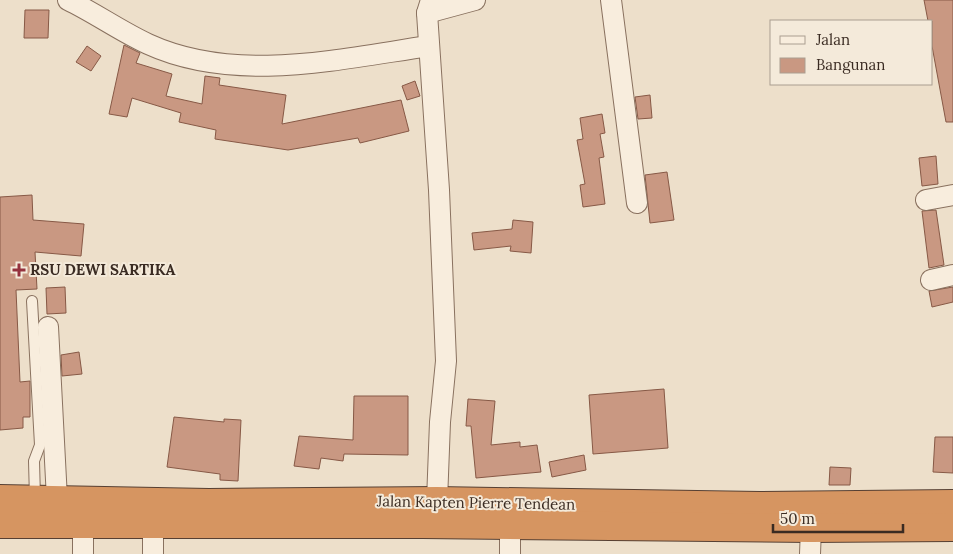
<svg xmlns="http://www.w3.org/2000/svg" width="953" height="554" font-family="Lora,serif">
  <style>
    .building { fill: #c99882; stroke: #875946 }
    .lines { fill: none; stroke-linecap: round; stroke-linejoin: round }
    .lane-casing { stroke: #89715f; stroke-width: 12 }
    .street-casing { stroke: #89715f; stroke-width: 22 }
    .highway-casing { stroke: #574033; stroke-width: 30 }
    .lane { stroke: #f8eddd; stroke-width: 10 }
    .street { stroke: #f8eddd; stroke-width: 20 }
    .highway { stroke: #d69561; stroke-width: 28 }
    .poi-dot { fill: #95323e; stroke: #f4eada; stroke-width: 2 }
    .labels { text-anchor: middle; stroke-width: 4; stroke-linejoin: round; paint-order: stroke }
    .poi-label { font-size: 15px; font-weight: bold; fill: #3a2b22; stroke: #f4eada; text-anchor: start }
    .street-label { font-size: 15px; fill: #3a2b22; stroke: #f4eada }
  </style>
  <rect width="100%" height="100%" fill="#eddfca"/>
  <g class="building">
    <path d="M924,0h29v122h-7l-14,-76v-25h-4z"/>
    <path d="M25,10h24l-1,28h-24z"/>
    <path d="M124,45l16,8 -4,10 36,11 -6,22 36,8 3,-28 15,2 -1,7 67,10 -4,29 119,-24 8,31 -49,12 -2,-5 -70,12 -73,-11 1,-9 -37,-8 2,-9 -49,-15 -5,19 -18,-3z"/>
    <path d="M87,46l14,10 -10,15 -15,-9z"/>
    <path d="M415,81l5,15 -13,4 -5,-14z"/>
    <path d="M650,95l2,23 -14,1 -3,-22z"/>
    <path d="M602,114l3,19 -5,1 4,23 -5,1 6,46 -22,3 -3,-22 5,-1 -8,-44 6,-1 -3,-21z"/>
    <path d="M936,156l2,28 -16,2 -3,-28z"/>
    <path d="M667,172l7,48 -24,3 -5,-48z"/>
    <path d="M32,195l1,25 51,4 -3,32 -46,-4 2,37 -21,1 4,92 10,-1v36h-7v11l-23,2v-233z"/>
    <path d="M936,210l8,55 -15,3 -7,-57z"/>
    <path d="M513,220l20,2 -2,31 -21,-2 1,-5 -37,4 -2,-17 40,-4z"/>
    <path d="M65,287l1,26 -19,1 -1,-26z"/>
    <path d="M953,287v15l-21,5 -3,-16z"/>
    <path d="M79,352l3,22 -20,2 -1,-21z"/>
    <path d="M664,389l4,59 -75,6 -4,-59z"/>
    <path d="M354,396h54v59l-64,-1 -1,7 -22,-3 -2,11 -25,-3 5,-30 54,4z"/>
    <path d="M468,399l27,2 -4,44 29,-3v5l17,-2 4,27 -65,6 -5,-52h-5z"/>
    <path d="M174,417l50,5v-3l17,1 -3,61 -18,-1v-6l-53,-7z"/>
    <path d="M935,437h18v36l-20,-1z"/>
    <path d="M584,455l2,15 -34,7 -3,-15z"/>
    <path d="M830,467l21,1 -1,17h-21z"/>
  </g>
  <g class="lines">
    <g class="lane-casing">
      <path id="lane" d="M32,301l8,144 -6,16 1,37"/>
    </g>
    <g class="street-casing">
      <g id="street">
        <path d="M68,0c27,13 52,31 80,44 87,40 191,15 281,2"/>
        <path d="M431,0l-4,13 12,177 7,171 -6,61 -3,79"/>
        <path d="M611,0l26,203"/>
        <path d="M427,13l48,-13"/>
        <path d="M926,200l27,-5"/>
        <path d="M931,280l22,-5"/>
        <path d="M48,327l9,172"/>
        <path d="M83,554v-29"/>
        <path d="M153,554v-28"/>
        <path d="M510,554v-43"/>
        <path d="M810,554l1,-26"/>
      </g>
    </g>
    <g class="highway-casing">
      <g id="highway">
        <path d="M0,499l209,4 228,-2 323,5 193,-2"/>
        <path d="M0,524h423l388,4 142,-1"/>
      </g>
    </g>
    <use href="#lane" class="lane"/>
    <use href="#street" class="street"/>
    <use href="#highway" class="highway"/>
  </g>
  <path class="poi-dot" d="M16.5 262.5h5v5h5v5h-5v5h-5v-5h-5v-5h5z"/>
  <g class="labels">
    <g class="poi-label">
      <text x="30" y="275">RSU DEWI SARTIKA</text>
    </g>
    <g class="street-label">
      <text transform="translate(476 503) rotate(1)" y="5">Jalan Kapten Pierre Tendean</text>
    </g>
  </g>
  <rect x="770" y="20" width="162" height="65" fill="#f4eada" stroke="#aa9e90"/>
  <rect x="780" y="36" width="25" height="8" fill="#f8eddd" stroke="#aa9e90"/>
  <text x="816" y="45" font-size="15" fill="#3a2b22">Jalan</text>
  <rect x="780" y="58" width="25" height="15" fill="#c99882" stroke="#aa9e90"/>
  <text x="816" y="70" font-size="15" fill="#3a2b22">Bangunan</text>
  <path d="M773 524v8h130v-8" fill="none" stroke="#3a2b22" stroke-width="2.5"/>
  <text x="780" y="524" font-size="15" fill="#3a2b22" stroke="#f4eada" stroke-width="4" paint-order="stroke">50 m</text>
</svg>
